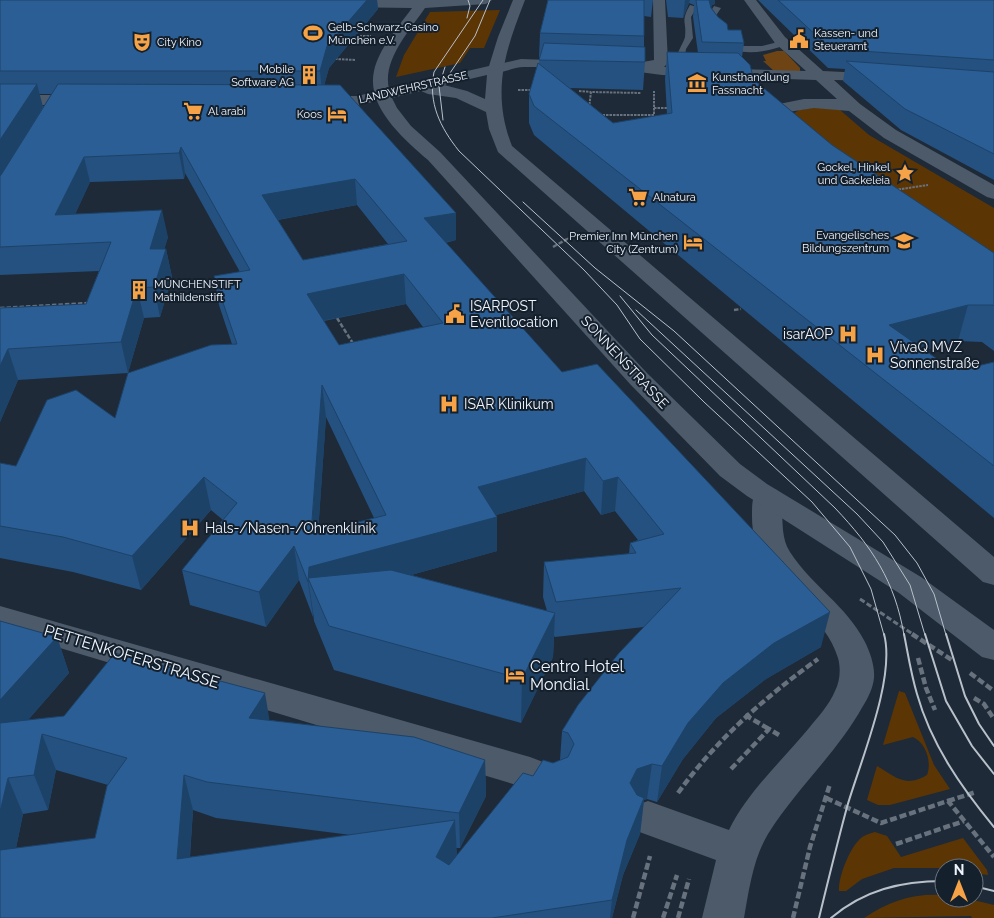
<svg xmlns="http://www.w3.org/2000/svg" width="994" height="918" font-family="Raleway,sans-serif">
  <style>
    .green { fill: #5c3505 }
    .forest { fill: #6f4414 }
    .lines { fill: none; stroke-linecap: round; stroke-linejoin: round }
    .path-far3 { stroke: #68727e; stroke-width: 2; stroke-dasharray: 2.5 1; stroke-linecap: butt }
    .path-far2 { stroke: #68727e; stroke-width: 2.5; stroke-dasharray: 4.5 2; stroke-linecap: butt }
    .path-far1 { stroke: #68727e; stroke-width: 3; stroke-dasharray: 5.5 2.5; stroke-linecap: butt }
    .path { stroke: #68727e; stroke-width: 4.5; stroke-dasharray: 7 3; stroke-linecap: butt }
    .lane { fill: #4d5a69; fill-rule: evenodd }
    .street { fill: #4d5a69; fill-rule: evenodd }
    .secondary { fill: #4d5a69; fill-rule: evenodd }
    .tram-far1 { stroke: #b8c1cb; stroke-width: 1 }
    .tram { stroke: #b8c1cb; stroke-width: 2 }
    .wall { fill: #245180; fill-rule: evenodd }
    .shaded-wall { fill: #1d4268 }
    .building { fill: #2a5e95; stroke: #1d4268; fill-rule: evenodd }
    .labels { text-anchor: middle; stroke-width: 4; stroke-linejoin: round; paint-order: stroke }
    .far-poi-label { font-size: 11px; fill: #eef5ff; stroke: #15202d; text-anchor: start }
    .far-street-label { font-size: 11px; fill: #eef5ff; stroke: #15202d }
    .poi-label { font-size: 14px; fill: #eef5ff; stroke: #15202d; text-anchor: start }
    .street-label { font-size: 14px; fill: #eef5ff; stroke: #15202d }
    .near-street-label { font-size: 16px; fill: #eef5ff; stroke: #15202d }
    .near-poi-label { font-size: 16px; fill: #eef5ff; stroke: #15202d; text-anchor: start }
  </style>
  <rect width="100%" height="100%" fill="#1e2a37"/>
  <g class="green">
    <path d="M500,10l-16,38h-14l-10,15 -64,14 8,-22 26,-43z"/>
    <path d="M818,107l22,3 29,25 125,73v57l-130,-88 -71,-63 6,-4z"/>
    <path d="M899,691l6,2 29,72 16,24 -60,16h-12l-11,-5 10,-34c19,11 28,22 50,9 5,-13 -1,-32 -14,-38l-30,8z"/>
    <path d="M875,832l12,4 14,21 62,-19 24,32 1,5 -14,-2v-5h-80l-32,11 -16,12h-7c-1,-14 12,-48 25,-55 3,-2 8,-3 11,-4z"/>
    <path d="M944,895v3h21l29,7v13h-22l-1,-2 -107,2c25,-17 49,-25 80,-23z"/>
  </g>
  <path class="forest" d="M777,51h7l16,17v3h-26l-11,-10h3l-3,-6z"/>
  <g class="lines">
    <g class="path-far3">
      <path d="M361,30h12"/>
      <path d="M356,36h15"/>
      <path d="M335,59l21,1"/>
      <path d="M518,90h17"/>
      <path d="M579,91l12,1"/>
      <path d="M589,108l2,-16 50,1"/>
      <path d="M654,108h17"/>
      <path d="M599,115h55v-24"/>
      <path d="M895,190l33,-5"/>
      <path d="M564,241l5,-3"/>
    </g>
    <g class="path-far2">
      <path d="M553,247l14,-8"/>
      <path d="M0,308l89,-5"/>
      <path d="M734,310l7,-1"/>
      <path d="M337,318l17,27"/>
    </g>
    <path class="path-far1" d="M860,599l54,36"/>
    <g class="path">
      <path d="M912,634l40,26"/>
      <path d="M918,658l8,30 9,22"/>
      <path d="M970,673l24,18"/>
      <path d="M974,698l10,6 10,15"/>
      <path d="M745,715l24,14"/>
      <path d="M731,769l38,-40 10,6"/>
      <path d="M678,793c39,-54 86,-95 140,-134"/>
      <path d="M826,798l55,25 67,-22 46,56"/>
      <path d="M948,801l28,-9"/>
      <path d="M896,844l68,-23"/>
      <path d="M633,918l17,-62"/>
      <path d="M663,918l14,-43"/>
      <path d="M678,918l11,-39"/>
      <path d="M793,918l17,-71 20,-63"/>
    </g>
    <g class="lane">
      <path d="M690,5l7,2 -6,10 2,21 -7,11 -2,13 -4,3 -15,-1v-4l11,-1c2,-9 8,-17 9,-22 2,-16 -5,-15 5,-32z"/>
      <path d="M714,6l7,2 -6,9 5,17 6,6 13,6h23l12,-3 6,-5 4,2 -4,7c-31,10 -67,8 -73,-30z"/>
    </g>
    <g class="street">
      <path d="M653,0h12l3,63 -4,4 142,4 -31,-28 -31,-43h12l29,37 38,34 62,3 2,3 -2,3 -5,1 -46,-1 26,24 36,26 98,55v14l-7,-2 -103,-59 -35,-27 -35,-3 -39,6 -6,-2 -2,-3 2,-3 35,-7h33l-21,-19 -154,-5c-45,-7 -93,-8 -138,-8 -12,0 -23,8 -34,5l-2,-3 2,-3 31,-7 116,4 17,-3z"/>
      <path d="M383,90l5,2 3,3 -3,3 -31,8h-40l-6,-2 -2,-3 2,-3 6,-2h40z"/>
      <path d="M0,95h84l6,2 2,3 -2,3 -6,2h-84z"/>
      <path d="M767,487l10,3c10,15 0,42 13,62 21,33 57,54 75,90 5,10 10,24 9,36 -1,10 -6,20 -11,28 -26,47 -67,83 -95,128 -15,25 -19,56 -24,84h-42l14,-58 -82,-30 -6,-12 6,-12 14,-5 81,29c19,-39 53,-69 80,-102 9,-11 20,-23 26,-37 5,-10 6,-22 3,-33 -16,-55 -87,-73 -86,-143 0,-10 0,-17 5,-25z"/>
      <path d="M0,606l530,151 34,13 6,11 -6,11 -13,5 -28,-10 -523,-157z"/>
    </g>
    <path class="secondary" d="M340,0h152l-6,4 -61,4c-15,22 -43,52 -36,81l100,-23 9,-29 15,-37h12c-20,51 -34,92 -13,146l482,411v28l-11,-3 -485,-430 -9,-23 -3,-17 -30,-14 -28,-4 -7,-3 -29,7 5,10 14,18 29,26 208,222 92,90 27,20 154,93 73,53v30l-12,-3 -83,-64 -152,-97 -27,-20 -90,-92 -202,-224c-24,-21 -62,-53 -54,-89 5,-23 25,-45 38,-63l-76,-1 -2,-3zM487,75l-2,24 -18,-8 -23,-6z"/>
    <g class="tram-far1">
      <path d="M483,0l-49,72c-6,31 6,55 25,79l125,119 33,35 23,34 64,63 108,100 38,45 21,42 13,46"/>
      <path d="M467,18l3,-12 -2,-6"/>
      <path d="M446,79l29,-43 15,-36"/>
      <path d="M443,120l-4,-34 6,-19"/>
      <path d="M523,202l72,66 79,63 221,204 22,28 17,31 12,41"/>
      <path d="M620,296l32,39 183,173c37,39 60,73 69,127"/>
      <path d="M636,310l221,204 26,28 27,43 15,50"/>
    </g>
    <g class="tram">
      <path d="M904,634c4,20 7,40 13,60 14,50 44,93 77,133"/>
      <path d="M925,634l21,67 26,45 22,28"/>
      <path d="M946,634l19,62 14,28 15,22"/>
      <path d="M974,886l20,5"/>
      <path d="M819,918c9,-37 18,-74 28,-111 13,-45 49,-129 37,-173"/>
      <path d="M831,918c33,-28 70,-37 113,-37"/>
    </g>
  </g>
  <g class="wall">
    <path d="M0,0h377l1,9 -49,59 -5,17 132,128v27l-11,3 117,129 259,275 -55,32 -50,39 -33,41 -26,43 -10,-3 -3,1 -4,34 -17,41 -11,43h-612v-297l57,16 12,36 -41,47h242l215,40 1,36 -26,52h-4l1,7 76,-79 20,-13 7,-3 2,-29 82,-104 -89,10 -1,-1 -1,21 -32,66 -187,-53 -20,-49 -1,-9v5l-14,-37 -33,47 -76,-22 -8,-35 41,-50 -12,-10 -70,80 -68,-18 -73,-14v-95l16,3 99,-48 117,-74 -13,-39 -5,-29 26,-4 -55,-99 -1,6 -94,3 -15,32 93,23 -4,12h2l6,28 -12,40 -16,1 -16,55 -110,7 -18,42v-114l86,-4 13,-33 -99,4zM39,94h12l-50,81 42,-68zM357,205l31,39 -85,16 -25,-40zM406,304l17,23 -84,18 -15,-24zM326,417l48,101 -56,14zM584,491l17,24 14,-4 23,29 -8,3 -1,11 -85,8 -1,35 4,14 -136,-36 86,-24v-34l-1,-2zM56,770l52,15 -13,53 -79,10 7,-34 25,-4zM193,810l23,8 135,17 -161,22z"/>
    <path d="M548,0h105l-2,17 -7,-1v31l1,15 -2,28 -73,-2 43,35 54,-9 -2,-35 2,-27 31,1 -5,-36 1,-12 -5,-2 -6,15 -15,-1 -2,-17h49v4l-3,1 -1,2 7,10 10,13 16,13 -2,14 12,23 78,65 162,108v98l-12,-9 -24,-1 -34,9 23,16 26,1 21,-5v156l-460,-383 -5,-12v-29l10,-30 1,-7h-1l1,-24z"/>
    <path d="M758,0h236v180l-93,-50 -58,-49 2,-12 -17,-1z"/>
  </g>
  <g class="shaded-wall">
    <path d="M367,0h10l1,9 -49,59 -7,26 -2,-23 7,-25z"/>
    <path d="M685,0h5l-1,3 -6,15z"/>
    <path d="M707,0h8v4l-3,1 -7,11z"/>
    <path d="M37,84l6,23 -43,70v-37z"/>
    <path d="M181,147l4,26 -1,6 -5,-26z"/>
    <path d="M84,157l6,25 -28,61 -7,-28z"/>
    <path d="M355,179l2,26 -91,17 -4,-27z"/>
    <path d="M162,210l6,27 -12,41 -6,-29z"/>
    <path d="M456,213v27l-31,6 -1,-28z"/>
    <path d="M166,249l6,28 -12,40 -6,-30z"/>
    <path d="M404,274l2,30 -95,19 -4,-29z"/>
    <path d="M137,288l7,30 -16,55 -7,-31z"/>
    <path d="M968,305l-10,36 -78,21 9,-37z"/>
    <path d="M8,349l10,31 -18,42v-56z"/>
    <path d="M322,385l4,32 -10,148 181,-48v34l-179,50 -7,-16 -2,-18z"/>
    <path d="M586,458l-2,33 -106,29v-33z"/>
    <path d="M204,477l7,33 -70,80 -9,-34z"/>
    <path d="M618,477l-3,34 -14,4 2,-34z"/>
    <path d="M294,546l5,34 -33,47 -7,-35z"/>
    <path d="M309,567l2,18 -3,-7 5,34v5l-5,-35z"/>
    <path d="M830,612l-9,35 -55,32 -50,39 -33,41 -26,43 5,-36 26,-43 35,-40 51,-40z"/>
    <path d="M555,613l-2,44 -32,66 1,-44z"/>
    <path d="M57,637l12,36 -69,79v-52z"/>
    <path d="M265,693l6,36 -22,-11z"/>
    <path d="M42,734l14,36 -8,40 -14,-35z"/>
    <path d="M485,760l1,36 -26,52 -1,-35z"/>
    <path d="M652,764l-5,35 -3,1 -4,34 -17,41 -11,43h-2l2,-18 18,-117 7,-14z"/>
    <path d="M184,775l9,35 -6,85 -10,-36z"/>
    <path d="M8,778l15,36 -15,73 -8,-17v-58z"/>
    <path d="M455,820l2,36 -19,37 -2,-36z"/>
  </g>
  <g class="building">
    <path d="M0,0h367l-40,46 -7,25h-320z"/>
    <path d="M548,0h96v36l-104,-3z"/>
    <path d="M696,0h13l2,8 7,9 9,7 1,6h13l3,13 -42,-1z"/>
    <path d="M778,0h216v60l-163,-11z"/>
    <path d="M544,43l101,4v15l-106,-2z"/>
    <path d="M667,52l71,1 12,12 4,15 78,65 162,108v53l-1,-1h-25l-79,20 58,41 18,-5 8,6 21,-5v104l-460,-360 -5,-12 9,-31 75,60 59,-10z"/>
    <path d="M846,61l148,11v82l-89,-45z"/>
    <path d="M0,84h37l-37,56z"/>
    <path d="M58,84l282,1 116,128 -32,5 138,154 35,-8 233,248 -56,31 -51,40 -35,40 -26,43 -10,-2 -15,5 -7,14 7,12 7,3 -17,42 -15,60 -120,18h-492v-68l95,-12 12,-52 20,-28 -85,-24 -8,41 -26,3 -8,34v-89l64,-7 51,-63 150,40 -16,25 165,19 71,23 -26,53 -252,-31 -23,-7 -7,84 278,-39 -19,37 13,8 74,-92 10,3 10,-16 10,3 15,-6 6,-13 -6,-11 -6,-2 16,-26 41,-52 62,-65 -125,14 -12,-40 92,-9 -6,-10 34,-9 -46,-57 -15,4 -17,-23 -108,29 19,30 -188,50 -1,15 -14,-36 -35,46 -77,-22 55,-67 -33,-26 -72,79 -69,-19 -63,-11v-63l16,3 31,-66 29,-10 39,28 13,-45 83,-28 26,-1 -23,-68 36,-6 -69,-123 -2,6 -95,4 -29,58 107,-5 -12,39h16l-12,38 -17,1 -16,54 -113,7 -8,17v-58l86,-4 25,-62 -111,5v-71l1,-1zM355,179l52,62 -104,19 -41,-65zM404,274l39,49 -104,22 -32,-51zM322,385l64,130 -75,19z"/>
    <path d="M391,570l164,43 -33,66 -193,-53 -21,-48z"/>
    <path d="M0,621l57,16 -57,63z"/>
  </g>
  <defs>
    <g id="stadium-bare" transform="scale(1.5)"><path d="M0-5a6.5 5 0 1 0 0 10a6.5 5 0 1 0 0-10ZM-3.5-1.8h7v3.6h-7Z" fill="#f6a247" stroke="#15202d" stroke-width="2.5" paint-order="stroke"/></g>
    <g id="civic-bare" transform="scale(1.5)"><path d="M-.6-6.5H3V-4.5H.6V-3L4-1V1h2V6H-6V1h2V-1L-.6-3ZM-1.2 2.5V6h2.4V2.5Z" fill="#f6a247" stroke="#15202d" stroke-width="2.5" paint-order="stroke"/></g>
    <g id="theatre-bare" transform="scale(1.5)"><path d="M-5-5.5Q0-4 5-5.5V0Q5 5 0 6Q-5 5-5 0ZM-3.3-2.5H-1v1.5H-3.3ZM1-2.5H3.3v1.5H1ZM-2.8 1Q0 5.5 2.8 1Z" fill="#f6a247" stroke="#15202d" stroke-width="2.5" paint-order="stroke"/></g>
    <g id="building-bare" transform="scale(1.5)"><path d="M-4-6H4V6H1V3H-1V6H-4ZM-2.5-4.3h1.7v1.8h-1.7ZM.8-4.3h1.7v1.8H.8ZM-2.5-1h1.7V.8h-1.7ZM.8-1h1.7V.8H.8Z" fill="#f6a247" stroke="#15202d" stroke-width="2.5" paint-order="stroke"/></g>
    <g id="museum-bare" transform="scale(1.5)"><path d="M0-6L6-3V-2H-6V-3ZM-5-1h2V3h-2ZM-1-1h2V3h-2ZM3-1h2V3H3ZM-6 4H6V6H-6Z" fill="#f6a247" stroke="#15202d" stroke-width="2.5" paint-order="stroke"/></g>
    <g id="supermarket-bare" transform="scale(1.5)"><path d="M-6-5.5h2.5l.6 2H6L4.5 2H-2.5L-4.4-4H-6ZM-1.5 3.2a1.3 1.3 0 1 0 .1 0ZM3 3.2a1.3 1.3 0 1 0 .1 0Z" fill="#f6a247" stroke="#15202d" stroke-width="2.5" paint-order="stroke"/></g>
    <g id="hotel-bare" transform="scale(1.5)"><path d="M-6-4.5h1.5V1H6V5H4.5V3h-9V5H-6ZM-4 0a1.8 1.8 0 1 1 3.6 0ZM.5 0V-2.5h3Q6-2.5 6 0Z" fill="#f6a247" stroke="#15202d" stroke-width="2.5" paint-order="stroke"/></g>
    <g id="sight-bare" transform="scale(1.5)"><path d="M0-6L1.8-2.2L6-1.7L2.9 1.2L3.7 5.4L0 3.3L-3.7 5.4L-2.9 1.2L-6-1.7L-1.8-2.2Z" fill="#f6a247" stroke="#15202d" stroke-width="2.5" paint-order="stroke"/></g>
    <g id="school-bare" transform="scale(1.5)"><path d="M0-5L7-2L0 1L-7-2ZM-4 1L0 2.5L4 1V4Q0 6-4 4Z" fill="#f6a247" stroke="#15202d" stroke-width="2.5" paint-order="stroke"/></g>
    <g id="hospital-bare" transform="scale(1.5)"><path d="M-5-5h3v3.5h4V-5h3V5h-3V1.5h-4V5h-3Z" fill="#f6a247" stroke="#15202d" stroke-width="2.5" paint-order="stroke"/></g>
  </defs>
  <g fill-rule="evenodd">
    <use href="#stadium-bare" x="313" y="33"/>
    <use href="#civic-bare" x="799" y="39"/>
    <use href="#theatre-bare" x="142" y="42"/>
    <use href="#building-bare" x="309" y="75"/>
    <use href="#museum-bare" x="697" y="83"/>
    <use href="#supermarket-bare" x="193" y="111"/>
    <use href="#hotel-bare" x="337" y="114"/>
    <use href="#sight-bare" x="905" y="173"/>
    <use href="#supermarket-bare" x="638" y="197"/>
    <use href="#school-bare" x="904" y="241"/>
    <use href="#hotel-bare" x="693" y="242"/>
    <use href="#building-bare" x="139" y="290"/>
    <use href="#civic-bare" x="455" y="314"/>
    <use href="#hospital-bare" x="848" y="334"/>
    <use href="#hospital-bare" x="875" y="355"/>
    <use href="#hospital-bare" x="449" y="404"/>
    <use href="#hospital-bare" x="190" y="528"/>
    <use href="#hotel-bare" x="515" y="675"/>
  </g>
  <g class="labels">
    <g class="far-poi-label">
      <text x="328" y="31">Gelb-Schwarz-Casino<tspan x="328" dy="13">München e.V.</tspan></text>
      <text x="814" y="37">Kassen- und<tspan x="814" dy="13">Steueramt</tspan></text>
      <text x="157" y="46">City Kino</text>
      <text x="294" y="73" text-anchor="end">Mobile<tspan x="294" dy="13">Software AG</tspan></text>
      <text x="712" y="81">Kunsthandlung<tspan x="712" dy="13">Fassnacht</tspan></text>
      <text x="208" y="115">Al arabi</text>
      <text x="322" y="118" text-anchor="end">Koos</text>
      <text x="890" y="171" text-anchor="end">Gockel, Hinkel<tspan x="890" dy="13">und Gackeleia</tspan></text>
      <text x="653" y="201">Alnatura</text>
      <text x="889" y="239" text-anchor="end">Evangelisches<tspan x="889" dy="13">Bildungszentrum</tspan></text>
      <text x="678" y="240" text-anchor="end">Premier Inn München<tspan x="678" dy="13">City (Zentrum)</tspan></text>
      <text x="154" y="288">MÜNCHENSTIFT<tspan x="154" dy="13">Mathildenstift</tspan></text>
    </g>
    <g class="far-street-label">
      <text transform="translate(413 87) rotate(-13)" y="4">LANDWEHRSTRASSE</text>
    </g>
    <g class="poi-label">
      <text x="470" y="311">ISARPOST<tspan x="470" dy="16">Eventlocation</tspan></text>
      <text x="833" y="339" text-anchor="end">isarAOP</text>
      <text x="890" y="352">VivaQ MVZ<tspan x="890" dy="16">Sonnenstraße</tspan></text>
      <text x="464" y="409">ISAR Klinikum</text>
      <text x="205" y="533">Hals-/Nasen-/Ohrenklinik</text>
    </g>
    <g class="street-label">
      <text transform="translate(625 362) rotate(47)" y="5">SONNENSTRASSE</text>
    </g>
    <g class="near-street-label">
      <text transform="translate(132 656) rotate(17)" y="6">PETTENKOFERSTRASSE</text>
    </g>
    <g class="near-poi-label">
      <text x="530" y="672">Centro Hotel<tspan x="530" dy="18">Mondial</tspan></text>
    </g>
  </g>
  <g transform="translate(959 883)"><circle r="24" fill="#15202d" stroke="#6c7581"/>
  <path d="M0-4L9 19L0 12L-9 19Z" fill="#f6a247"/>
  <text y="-8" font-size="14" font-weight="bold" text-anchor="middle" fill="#eef5ff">N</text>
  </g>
</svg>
